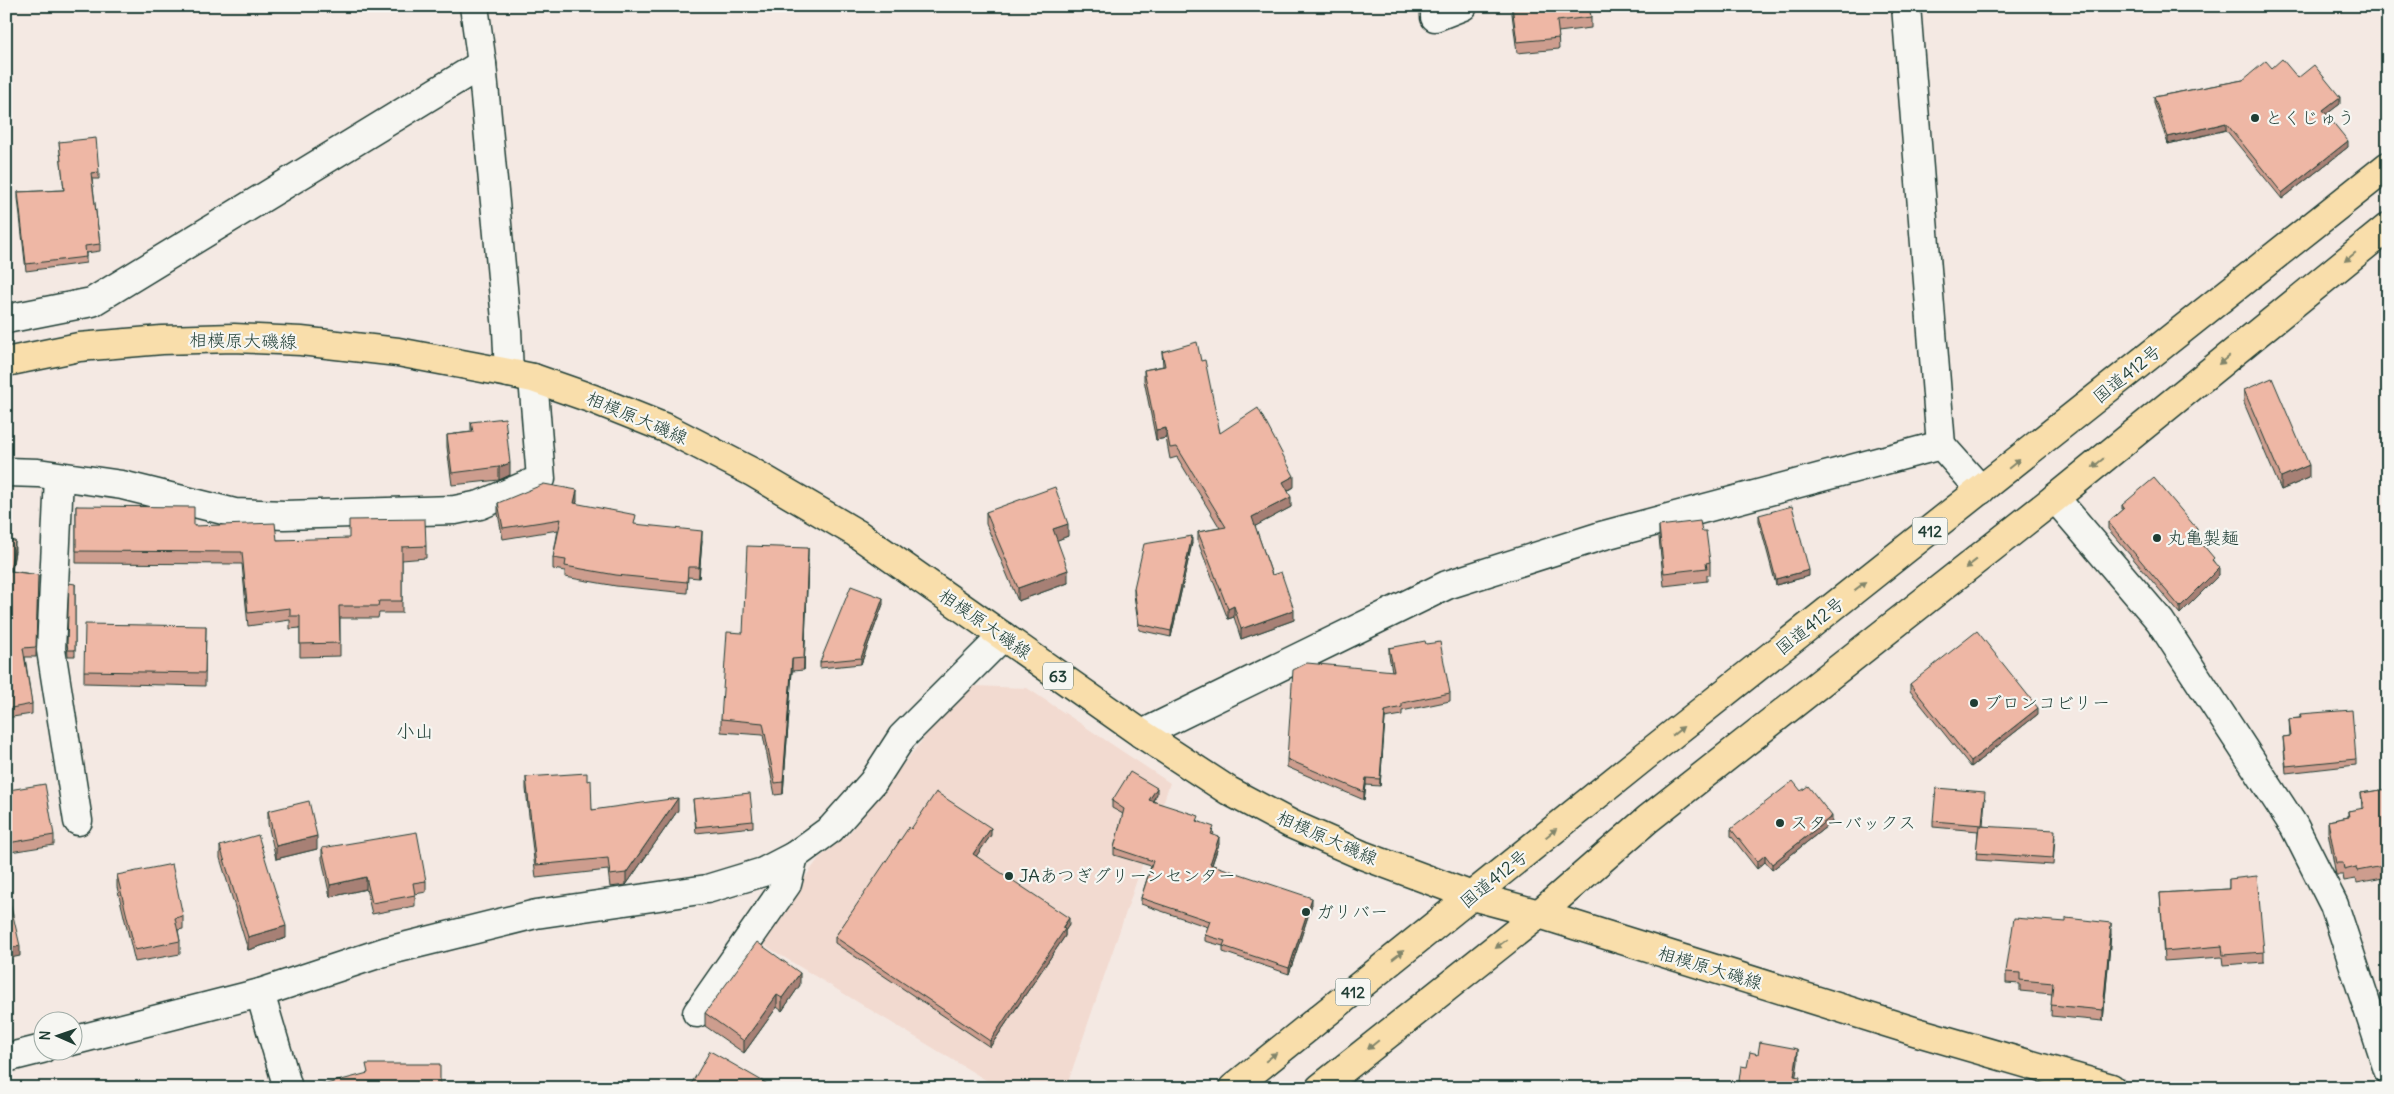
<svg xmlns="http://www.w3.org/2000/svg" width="2394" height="1094" font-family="Delius,'Klee One',sans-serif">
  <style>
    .built { fill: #f2dad0 }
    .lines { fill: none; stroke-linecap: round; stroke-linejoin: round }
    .minor-casing { stroke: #1f3d34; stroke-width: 31 }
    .major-casing { stroke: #1f3d34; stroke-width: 31 }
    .highway-casing { stroke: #1f3d34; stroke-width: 31 }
    .minor { stroke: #f6f6f2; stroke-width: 28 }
    .major { stroke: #f9deab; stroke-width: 28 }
    .highway { stroke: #f9deab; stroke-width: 28 }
    .wall { fill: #cd9d8e; stroke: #1f3d34 }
    .shaded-wall { fill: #a78074; stroke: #1f3d34 }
    .building { fill: #eeb7a5; stroke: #1f3d34 }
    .oneway { fill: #81856a }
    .poi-dot { fill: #1f3d34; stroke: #f6f6f2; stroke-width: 2 }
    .labels { text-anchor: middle; stroke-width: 4.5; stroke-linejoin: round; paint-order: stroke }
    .shield { fill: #f6f6f2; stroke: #60746d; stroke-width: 1 }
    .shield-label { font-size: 16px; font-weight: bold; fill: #1f3d34 }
    .poi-label { font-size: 18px; fill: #1f3d34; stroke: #f6f6f2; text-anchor: start }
    .street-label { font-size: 18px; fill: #1f3d34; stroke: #f6f6f2 }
    .neighbourhood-label { font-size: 19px; fill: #1f3d34; stroke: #f6f6f2 }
  </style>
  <rect width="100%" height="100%" fill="#f4e9e3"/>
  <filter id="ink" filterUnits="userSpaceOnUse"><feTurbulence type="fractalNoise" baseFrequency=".02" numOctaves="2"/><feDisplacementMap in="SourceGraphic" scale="10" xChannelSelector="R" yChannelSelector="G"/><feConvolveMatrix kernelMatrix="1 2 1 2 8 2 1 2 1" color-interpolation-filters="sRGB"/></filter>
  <g filter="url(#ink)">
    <path class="built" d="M975,686l52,2 143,95 -104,305h-67l-240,-146 60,-84 29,-23 101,-129z"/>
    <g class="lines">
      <g class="minor-casing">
        <g id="minor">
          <path d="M474,6l8,58 25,266 2,43"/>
          <path d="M1435,6v11l28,-11"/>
          <path d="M1906,6l35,439"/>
          <path d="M6,319l86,-17 390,-238"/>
          <path d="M6,472l32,1 84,12 113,28 49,2 171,-5 25,-5 61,-26 -8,-101"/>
          <path d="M59,477l-8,173 27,171"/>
          <path d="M2055,498l105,123 134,205 40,79 54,165"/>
          <path d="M1142,734l305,-149 154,-49 340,-91 40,45"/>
          <path d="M260,993l28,95"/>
          <path d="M697,1013l90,-129 7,-28 37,-27 42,-47 29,-45 101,-101"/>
          <path d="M72,1041l188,-48 127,-42 149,-37 171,-25 56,-17 31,-16"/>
          <path d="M6,1058l36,-9"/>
        </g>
      </g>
      <g class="major-casing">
        <path id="major" d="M6,362l73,-15 83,-7 72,-2 67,3 97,11 111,21 24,5 60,21 75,30 84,43 104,61 286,201 87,57 62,33 71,31 110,41 67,18 375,117 197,57"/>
      </g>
      <g class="highway-casing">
        <g id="highway">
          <path d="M1233,1088l416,-335 739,-587"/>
          <path d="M1320,1088l219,-174 109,-95 407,-321 333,-271"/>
        </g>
      </g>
      <use href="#minor" class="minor"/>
      <use href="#major" class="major"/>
      <use href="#highway" class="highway"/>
    </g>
    <g class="wall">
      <path d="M1511,6h78l2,11v11l-33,4 1,17 -42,4z"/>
      <path d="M2272,68l26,10 42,26 -14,10 22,33 -66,52 -56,-69 -58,14 -14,-41v-6l89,-17z"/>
      <path d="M59,142l40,30v7h-7l8,65v7l-14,2v10l-60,8 -8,-73v-6l46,-2z"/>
      <path d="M1162,352l39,9 19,72 74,54 -6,4 3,16 -36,19 17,49 22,45 -53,19 -7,-22 -6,2 -30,-77v-10l22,-4 -43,-71 -7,2 -4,-21 -10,2 -12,-60v-10l19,-4z"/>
      <path d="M2244,390l65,88 -28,12 -37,-87z"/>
      <path d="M471,422l39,53 -11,5 -47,5 -5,-38v-12l24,-3z"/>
      <path d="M577,501l-1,3 60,21 66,16 -3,37 -11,-1 -1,16 -71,-7 -51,-9v-6l-12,-2v-11l5,-28 -55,9 -5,-25v-11z"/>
      <path d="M2122,505l75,30 -2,1 19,26 5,13 -39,39 -72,-85v-7l14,-12z"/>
      <path d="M76,506l201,34 149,6v12l-24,2v53h-23l-1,5h-38v38l-40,1v-29l-10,1v-9l-42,6 -6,-62 -166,-1z"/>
      <path d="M986,512l82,24 -11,4 11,43 -50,18 -32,-77z"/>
      <path d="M1759,515l50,61 -33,9 -17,-64z"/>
      <path d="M1659,526l43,5 8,31v13h-3v6l-43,5 -5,-48z"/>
      <path d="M6,540l9,11 -3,20 26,4 -2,82h-11l7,47v10l-26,4z"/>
      <path d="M1192,543l-21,94 -32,-7 -5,-35v-7z"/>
      <path d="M808,560l-4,110 -12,1 -9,123 -8,1 -12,-60 -42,-3v-13l22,-86z"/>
      <path d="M75,584v72h-7l-1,-13z"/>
      <path d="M883,604l-22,60 -41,4v-6z"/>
      <path d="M206,626l-1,60 -121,-3v-12z"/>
      <path d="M1426,644l24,49v8l-48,10v4l-17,3 -5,68 -14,-1 -2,15 -77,-33v-8l105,-88 -3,-15v-8z"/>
      <path d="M1910,684l128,30 -67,53 -61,-76z"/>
      <path d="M2300,714l56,45v6l-70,8 -3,-36 7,-1 -1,-17 11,-1z"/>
      <path d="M526,777l61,4 5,29h86l-52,75 -16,2 -2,-17 -72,8 -10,-89z"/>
      <path d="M2388,789v88l-31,6 -1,-4 -12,2 -1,-6h-7l-8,-43v-11l20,-4v-6l14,-2 -1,-16z"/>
      <path d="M9,790l45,45v10l-44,7 1,20 -5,1v-70l3,-1z"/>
      <path d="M1801,791l31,31 -60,48 -7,-8 -8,7 -26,-33v-7z"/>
      <path d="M1157,794l-4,7 46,20 15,12 -1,2 6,9 -7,21 100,39 -23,70 -66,-22v-6l-18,-5v-6l3,-8 -67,-23v-6l10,-32 -37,-11v-7l9,-34 -11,-6v-7z"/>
      <path d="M1985,798l-2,28 72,11 -2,28 -77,-5 2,-29 -45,-4v-6z"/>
      <path d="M693,799l60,22v6l-57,6z"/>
      <path d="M268,811l49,38 -41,10 -8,-35z"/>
      <path d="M911,829l80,6 -15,21 93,69 -4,6v5l-75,111 -155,-104v-6z"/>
      <path d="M220,846l66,92 -38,12 -28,-92z"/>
      <path d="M322,848l104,33v11l-11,2v12l-43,8 -6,-25 -36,8 -8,-38z"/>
      <path d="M117,875l66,41v13l-5,1 2,11v13l-45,8 -18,-75z"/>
      <path d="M2229,879l35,73v10l-41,3 -1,-8 -58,4 -4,-68 69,-4z"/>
      <path d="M2111,934l-8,87 -52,-5 1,-22 -32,-3v-7l-14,-1v-11z"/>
      <path d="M800,985l-18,26 -5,-4 -33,46 -39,-27v-13z"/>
    </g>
    <g class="shaded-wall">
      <path d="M2340,97v7l-17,13v-7z"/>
      <path d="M2226,123v7l-58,14v-7z"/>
      <path d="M2348,141v6l-66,52v-6z"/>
      <path d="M1166,428v10l-10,2v-10z"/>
      <path d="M510,463v12l-11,5v-13z"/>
      <path d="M2309,465v13l-28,12v-13z"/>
      <path d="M1294,476v11l-11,6v-11z"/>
      <path d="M577,490v11l-3,13v-11z"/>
      <path d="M1291,497v10l-39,21v-11z"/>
      <path d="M1068,524v12l-15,6v-13z"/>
      <path d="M2197,529v6l-5,4v-7z"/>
      <path d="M702,531v10l-3,37v-11z"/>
      <path d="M1192,536v7l-21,94v-6z"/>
      <path d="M15,541v10l-5,29v-9z"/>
      <path d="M808,548v12l-4,110v-12z"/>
      <path d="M2219,568v7l-39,39v-7z"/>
      <path d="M1068,570v13l-50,18v-13z"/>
      <path d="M1809,570v6l-33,9v-6z"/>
      <path d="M883,598v6l-22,60v-6z"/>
      <path d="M1234,606v11l-6,2v-10z"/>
      <path d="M1294,610v10l-53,19v-10z"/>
      <path d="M792,659v12l-9,123v-12z"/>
      <path d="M2038,708v6l-67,53v-6z"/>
      <path d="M1385,711v7l-5,68v-7z"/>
      <path d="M1366,778v7l-2,15v-8z"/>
      <path d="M1157,788v6l-8,12v-6z"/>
      <path d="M678,798v12l-52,75v-12z"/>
      <path d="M1832,816v6l-60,48v-6z"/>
      <path d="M991,828v7l-18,26v-7z"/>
      <path d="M317,836v13l-41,10v-13z"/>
      <path d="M1219,837v7l-9,26v-6z"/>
      <path d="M1765,855v7l-8,7v-7z"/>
      <path d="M11,862v10l-5,1v-10z"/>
      <path d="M366,877v12l-36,8v-12z"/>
      <path d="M1312,898v6l-23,70v-6z"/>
      <path d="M1069,918v7l-4,6v5l-75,111v-6z"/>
      <path d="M2111,923v11l-8,87v-11z"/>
      <path d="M286,926v12l-38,12v-13z"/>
      <path d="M20,946v10l-14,3v-10z"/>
      <path d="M800,973v12l-18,26v-13z"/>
      <path d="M777,995v12l-33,46v-12z"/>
      <path d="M1798,1049v13l-4,26v-12z"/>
    </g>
    <g class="building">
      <path d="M1512,6h77l2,11 -34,4 2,17 -42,4z"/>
      <path d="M2282,59l16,19 16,-13 26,32 -17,13 25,31 -66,52 -56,-70 -58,14 -14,-40 89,-17 23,-19 6,7z"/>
      <path d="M96,138l3,34 -8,1 9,71 -15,2 1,11 -60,7 -8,-72 46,-2 -5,-48z"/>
      <path d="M1197,342l4,19 4,-1 15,73 38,-25 36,68 -11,6 8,15 -39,20 20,58 9,-3 13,38 -53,19 -7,-23 -6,3 -30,-77 28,-5 -49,-80 -7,1 -4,-20 -10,2 -12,-60 21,-4 -3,-14z"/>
      <path d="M2272,378l37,87 -28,12 -37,-87z"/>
      <path d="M505,418l5,45 -11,4 -47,6 -5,-38 26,-3 -2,-10z"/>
      <path d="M2154,478l43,51 -5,3 22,26 -2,2 7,8 -39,39 -72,-85 16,-14 -2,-3z"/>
      <path d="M544,484l33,6 -3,13 62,12 -2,9 68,7 -3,36h-11l-1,15 -71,-7 -51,-9 1,-6 -13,-2 8,-39 -58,9 -5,-25z"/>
      <path d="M1055,487l13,37 -15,5 15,41 -50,18 -32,-76z"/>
      <path d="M76,506l118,1v19l81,-3 2,17 72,-2v-18l76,-1 1,27 -24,1v54h-23l-1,5h-39l1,37 -40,1v-28h-10v-8l-42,5 -6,-61 -166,-1z"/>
      <path d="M1792,506l17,64 -33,9 -17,-64z"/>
      <path d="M1700,521l2,10h4l4,31 -4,1 1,5 -43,5 -5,-47z"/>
      <path d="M1192,536l-21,95 -32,-7 -5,-36 10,-44z"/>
      <path d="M6,540l9,1 -5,30 28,4 -2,72 -13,1 9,56 -26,5z"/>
      <path d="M747,546l61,2 -4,110 -12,1 -9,123 -8,1 -12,-60 -42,-4 6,-87 16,1z"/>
      <path d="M69,583l6,1v66h-7l-1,-7z"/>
      <path d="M851,586l32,12 -22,60 -41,4z"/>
      <path d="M85,624l121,2 -1,47 -121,-2z"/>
      <path d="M1977,631l61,77 -67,53 -61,-77z"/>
      <path d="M1425,641l1,3 14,-2 10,51 -48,10v4l-17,4 -5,68 -14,-1 -2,14 -77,-33 6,-89 14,-7 87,8 -5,-23z"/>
      <path d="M2352,710l4,49 -70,7 -3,-29 8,-1 -2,-17 12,-1 -1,-4z"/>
      <path d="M1130,772l27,16 -8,12 50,16 -2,5 17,6 -3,7 8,3 -9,27 102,34 -23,70 -66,-22 2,-5 -20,-6 5,-14 -69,-23 12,-37 -39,-13 10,-39 -12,-8z"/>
      <path d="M587,773v8l4,-1 1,30 86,-12 -52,75 -16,2 -2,-17 -72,7 -10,-88z"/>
      <path d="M1793,781l8,10 7,-5 24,30 -60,48 -7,-9 -8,7 -26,-33z"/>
      <path d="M45,784l9,51 -46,8 3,19 -5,1v-60l5,-1 -2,-12z"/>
      <path d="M1936,788l49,4 -3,33 -49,-4z"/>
      <path d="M2388,789v76l-31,6 -1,-4 -12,3 -1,-7h-7l-8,-42 21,-4 -1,-6 16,-3 -3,-15z"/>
      <path d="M936,792l55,36 -18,26 96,64 -7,10 3,1 -75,112 -155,-104 74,-110 2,2z"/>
      <path d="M750,793l3,28 -57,6 -3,-28z"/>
      <path d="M309,801l8,35 -41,10 -8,-35z"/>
      <path d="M1979,826l76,4 -2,28 -77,-5z"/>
      <path d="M417,832l9,49 -13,2 2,12 -43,8 -6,-26 -36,8 -8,-37z"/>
      <path d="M258,835l28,91 -38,11 -28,-91z"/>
      <path d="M172,864l11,52 -8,2 5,23 -45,9 -18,-75z"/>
      <path d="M2257,876l7,76 -41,3 -1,-9 -58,5 -4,-58 69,-4v-10z"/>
      <path d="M6,885l14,61 -14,3z"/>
      <path d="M2014,918l52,4v-4l45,5 -8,87 -52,-5 2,-22 -33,-3v-7l-14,-1z"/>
      <path d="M757,942l43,31 -18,25 -5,-3 -33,46 -39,-28z"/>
      <path d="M1760,1042l38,7 -4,27 6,1 -2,11h-60l3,-22 6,1 3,-15 8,2z"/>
      <path d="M710,1051l61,35 -1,2h-81z"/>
      <path d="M366,1064h74v24h-129l57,-15z"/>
    </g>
    <defs><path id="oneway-solid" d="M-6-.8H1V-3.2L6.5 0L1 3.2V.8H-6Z" transform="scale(1.25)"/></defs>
    <g class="oneway">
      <use href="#oneway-solid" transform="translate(2350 257) rotate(141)"/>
      <use href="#oneway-solid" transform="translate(2224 360) rotate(141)"/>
      <use href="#oneway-solid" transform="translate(2098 463) rotate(141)"/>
      <use href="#oneway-solid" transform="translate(2014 464) rotate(-39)"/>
      <use href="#oneway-solid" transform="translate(1971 564) rotate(142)"/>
      <use href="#oneway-solid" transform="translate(1860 586) rotate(-38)"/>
      <use href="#oneway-solid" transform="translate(1678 731) rotate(-38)"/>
      <use href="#oneway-solid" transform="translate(1551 833) rotate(-39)"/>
      <use href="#oneway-solid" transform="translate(1501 944) rotate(142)"/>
      <use href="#oneway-solid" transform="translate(1398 955) rotate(-38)"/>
      <use href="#oneway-solid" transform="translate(1373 1045) rotate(141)"/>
      <use href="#oneway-solid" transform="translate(1271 1057) rotate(-39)"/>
    </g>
  </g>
  <g class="poi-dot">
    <circle cx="2255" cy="118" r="5"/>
    <circle cx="2157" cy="538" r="5"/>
    <circle cx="1974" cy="703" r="5"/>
    <circle cx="1780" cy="823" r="5"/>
    <circle cx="1009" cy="876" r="5"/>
    <circle cx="1306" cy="912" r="5"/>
  </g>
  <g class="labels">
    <g class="shield">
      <rect x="1912.5" y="517.5" width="35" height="27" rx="4"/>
      <rect x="1043" y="662.5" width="30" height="27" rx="4"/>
      <rect x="1335.5" y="978.5" width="35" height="27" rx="4"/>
    </g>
    <g class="shield-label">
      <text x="1930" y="537">412</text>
      <text x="1058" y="682">63</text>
      <text x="1353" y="998">412</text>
    </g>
    <g class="poi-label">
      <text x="2265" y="124">とくじゅう</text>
      <text x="2167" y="544">丸亀製麺</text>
      <text x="1984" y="709">ブロンコビリー</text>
      <text x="1790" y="829">スターバックス</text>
      <text x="1019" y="882">JAあつぎグリーンセンター</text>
      <text x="1316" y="918">ガリバー</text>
    </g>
    <g class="street-label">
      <text transform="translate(243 341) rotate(1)" y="6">相模原大磯線</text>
      <text transform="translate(2127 374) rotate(-39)" y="6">国道412号</text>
      <text transform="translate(637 418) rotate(23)" y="6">相模原大磯線</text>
      <text transform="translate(985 624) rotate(35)" y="6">相模原大磯線</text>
      <text transform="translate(1810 626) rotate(-38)" y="6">国道412号</text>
      <text transform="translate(1327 838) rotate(24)" y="6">相模原大磯線</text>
      <text transform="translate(1494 879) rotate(-39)" y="6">国道412号</text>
      <text transform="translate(1710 968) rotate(17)" y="6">相模原大磯線</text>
    </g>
    <g class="neighbourhood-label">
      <text x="415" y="738">小山</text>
    </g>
  </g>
  <rect width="2394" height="1094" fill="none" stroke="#f6f6f2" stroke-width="25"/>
  <rect x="12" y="12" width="2369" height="1069" fill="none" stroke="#1f3d34" stroke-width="2" filter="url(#ink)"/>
  <g transform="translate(58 1036) rotate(272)"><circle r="24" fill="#f6f6f2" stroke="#a0aca6"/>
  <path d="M0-4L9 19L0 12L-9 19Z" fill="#1f3d34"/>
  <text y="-8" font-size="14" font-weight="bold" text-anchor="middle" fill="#1f3d34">N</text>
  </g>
</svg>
